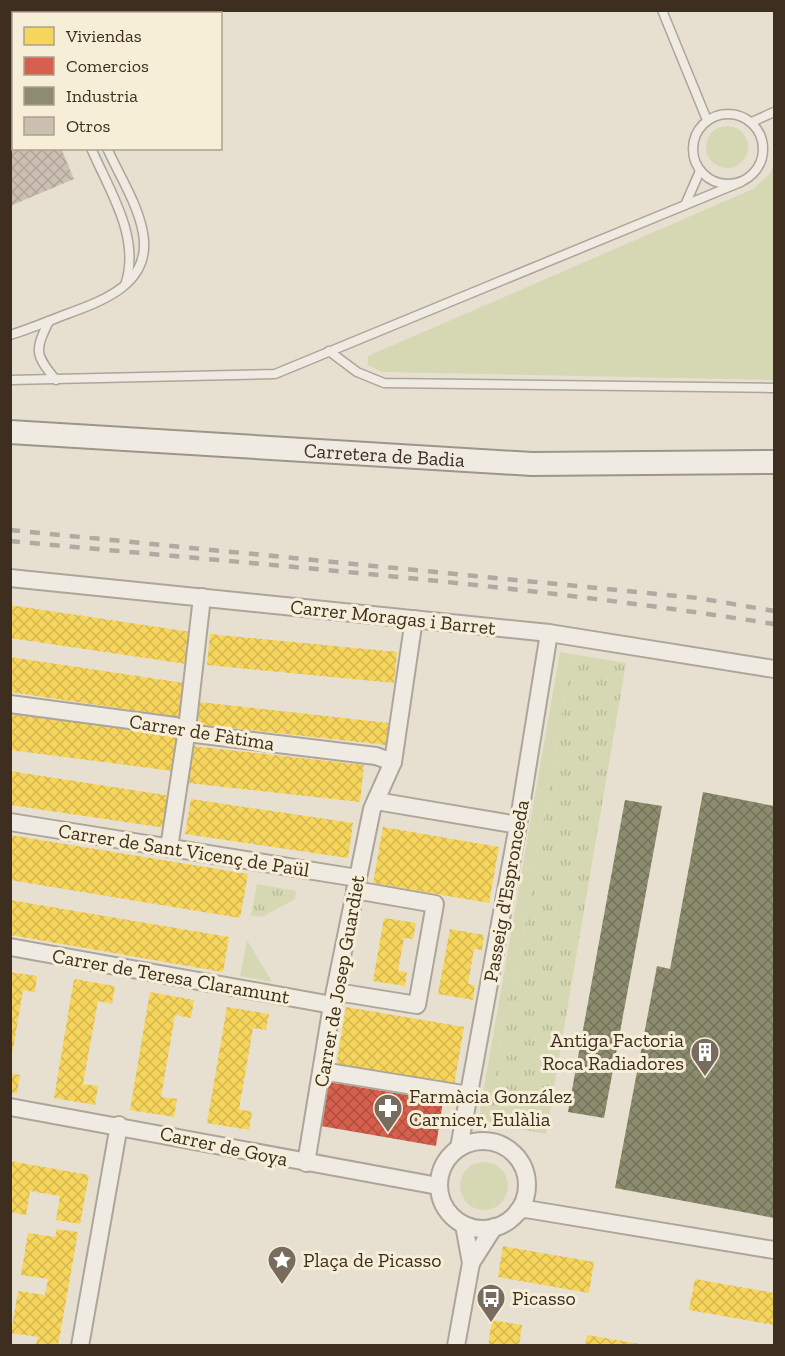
<svg xmlns="http://www.w3.org/2000/svg" width="785" height="1356" font-family="'Zilla Slab',serif">
  <style>
    .grass { fill: #d6d7b3 }
    .park { fill: url(#park-tufts) }
    .homes { fill: url(#homes-cross-hatch) }
    .shops { fill: url(#shops-cross-hatch) }
    .industry { fill: url(#industry-cross-hatch) }
    .building { fill: url(#building-cross-hatch) }
    .lines { fill: none; stroke-linecap: round; stroke-linejoin: round }
    .lane-casing { stroke: #ada599; stroke-width: 11 }
    .street-casing { stroke: #ada599; stroke-width: 20 }
    .secondary-casing { stroke: #9c958a; stroke-width: 26 }
    .lane { stroke: #efebe3; stroke-width: 8 }
    .street { stroke: #efebe3; stroke-width: 16 }
    .secondary { stroke: #efebe3; stroke-width: 22 }
    .rail { stroke: #afaaa2; stroke-width: 4.5; stroke-dasharray: 10 10; stroke-linecap: butt }
    .labels { text-anchor: middle; stroke-width: 6; stroke-linejoin: round; paint-order: stroke }
    .street-label { font-size: 20px; fill: #3d2e20; stroke: #f7eed8 }
    .poi-label { font-size: 20px; fill: #3d2e20; stroke: #f7eed8; text-anchor: start }
  </style>
  <defs>
    <pattern id="park-tufts" width="24" height="20" patternUnits="userSpaceOnUse" patternTransform="scale(1.5)"><rect width="24" height="20" fill="#d6d7b3"/><path d="M3 7l-1-3M5 7V3M7 7l1-3M15 17l-1-3M17 17v-4M19 17l1-3" fill="none" stroke="#b9b99a"/></pattern>
    <pattern id="homes-cross-hatch" width="8" height="8" patternUnits="userSpaceOnUse" patternTransform="scale(1.5)"><rect width="8" height="8" fill="#f6d55c"/><path d="M0 0l8 8M0 8l8-8" fill="none" stroke="#d4b750"/></pattern>
    <pattern id="shops-cross-hatch" width="8" height="8" patternUnits="userSpaceOnUse" patternTransform="scale(1.5)"><rect width="8" height="8" fill="#d6604d"/><path d="M0 0l8 8M0 8l8-8" fill="none" stroke="#af5040"/></pattern>
    <pattern id="industry-cross-hatch" width="8" height="8" patternUnits="userSpaceOnUse" patternTransform="scale(1.5)"><rect width="8" height="8" fill="#8c8c6e"/><path d="M0 0l8 8M0 8l8-8" fill="none" stroke="#74735a"/></pattern>
    <pattern id="building-cross-hatch" width="8" height="8" patternUnits="userSpaceOnUse" patternTransform="scale(1.5)"><rect width="8" height="8" fill="#cbbfb2"/><path d="M0 0l8 8M0 8l8-8" fill="none" stroke="#afa499"/></pattern>
  </defs>
  <rect width="100%" height="100%" fill="#e7e0d1"/>
  <g class="grass">
    <circle cx="727" cy="147" r="21"/>
    <path d="M774,163v217l-392,-8 -14,-7v-9l385,-167 17,-15z"/>
    <path d="M560,652l12,2 -56,325 -5,-1 -24,145 -9,-1z"/>
    <path d="M247,940l25,42 -32,-6z"/>
    <circle cx="484" cy="1186" r="24"/>
  </g>
  <g class="park">
    <path d="M572,654l54,9 -80,471 -59,-11 24,-145 5,1z"/>
    <path d="M257,884l39,7 -1,8 -33,18 -11,-2z"/>
  </g>
  <g class="homes">
    <path d="M10,605l181,27 -5,32 -176,-26z"/>
    <path d="M210,634l187,18 -3,31 -187,-18z"/>
    <path d="M10,657l174,26 -5,34 -169,-25z"/>
    <path d="M199,702l190,21 -3,22 -190,-21z"/>
    <path d="M10,711l168,21 -5,39 -163,-21z"/>
    <path d="M192,746l172,19 -4,37 -172,-19z"/>
    <path d="M10,771l161,25 -5,32 -156,-23z"/>
    <path d="M191,799l162,24 -5,35 -163,-24z"/>
    <path d="M383,827l116,20 -10,56 -116,-20z"/>
    <path d="M10,835l238,39 -8,44 -230,-38z"/>
    <path d="M10,900l219,37 -6,35 -213,-37z"/>
    <path d="M384,918l32,5 -3,16 -9,-1 -6,33 9,1 -2,14 -32,-5z"/>
    <path d="M450,929l34,6 -2,15 -8,-1 -6,35 7,1 -2,15 -35,-6z"/>
    <path d="M10,972l27,4 -2,16 -12,-2 -11,65z"/>
    <path d="M74,979l41,7 -3,18 -14,-3 -15,83 15,2 -3,19 -41,-7z"/>
    <path d="M150,992l44,8 -3,18 -16,-3 -14,82 16,2 -3,18 -44,-7z"/>
    <path d="M227,1007l42,7 -3,16 -13,-2 -14,81 13,3 -3,18 -42,-7z"/>
    <path d="M346,1007l118,20 -10,59 -118,-19z"/>
    <path d="M10,1073l10,2 -3,18 -7,-1z"/>
    <path d="M10,1161l79,14 -9,49 -24,-4 4,-24 -30,-5 -4,24 -16,-3z"/>
    <path d="M57,1229l21,3 -20,114h-13l-9,-2 2,-7 -27,-4 7,-42 27,4 3,-16 -27,-4 7,-42 27,4z"/>
    <path d="M503,1246l91,16 -5,31 -91,-16z"/>
    <path d="M695,1279l79,14v32l-85,-15z"/>
    <path d="M492,1320l30,5 -3,21h-31z"/>
    <path d="M587,1335l53,9v2h-55z"/>
  </g>
  <path class="shops" d="M329,1082l114,19 -7,45 -115,-20z"/>
  <g class="industry">
    <path d="M703,792l71,14v412l-159,-30 42,-222 13,3z"/>
    <path d="M625,800l37,6 -58,312 -36,-6z"/>
  </g>
  <g class="building">
    <path d="M14,52v70l-4,1v-69z"/>
    <path d="M14,133v15h47l13,31 -64,27v-71z"/>
  </g>
  <g class="lines">
    <g class="lane-casing">
      <g id="lane">
        <path d="M36,10l1,4"/>
        <path d="M662,10l45,110"/>
        <path d="M114,14l5,-4"/>
        <circle cx="728" cy="149" r="35"/>
        <path d="M752,122l22,-10"/>
        <path d="M91,148c18,42 49,88 35,134"/>
        <path d="M685,205l15,-34"/>
        <path d="M49,321c-14,29 -15,33 7,59"/>
        <path d="M10,335c20,-6 38,-14 57,-21 38,-14 85,-31 76,-81 -5,-29 -24,-58 -36,-85"/>
        <path d="M329,351l28,21 27,11 390,5"/>
        <path d="M10,380l265,-6 466,-192"/>
      </g>
    </g>
    <g class="street-casing">
      <g id="street">
        <path d="M10,578l539,55 225,36"/>
        <path d="M10,704l165,22 20,8 181,22 17,6"/>
        <path d="M376,801l142,24"/>
        <path d="M10,822l347,56"/>
        <path d="M169,848l18,-119 15,-132"/>
        <path d="M10,947l322,58"/>
        <path d="M337,992l80,13 18,-101 -80,-14"/>
        <path d="M322,1071l147,24"/>
        <path d="M10,1107l428,79"/>
        <circle cx="483" cy="1185" r="44"/>
        <path d="M459,1148l59,-323 31,-192"/>
        <path d="M306,1163l26,-158 40,-196 21,-47 21,-143"/>
        <path d="M518,1211l8,-2 248,41"/>
        <path d="M471,1263l23,-36"/>
        <path d="M80,1346l39,-221"/>
        <path d="M456,1346l15,-83 -7,-38"/>
      </g>
    </g>
    <g class="secondary-casing">
      <g id="secondary">
        <path id="s1" d="M10,432l522,32 242,-2"/>
      </g>
    </g>
    <use href="#lane" class="lane"/>
    <use href="#street" class="street"/>
    <use href="#secondary" class="secondary"/>
    <g class="rail">
      <path d="M10,530l688,68 76,13"/>
      <path d="M10,541c255,24 512,43 764,83"/>
    </g>
  </g>
  <defs>
    <g id="building-pin" transform="scale(1.5)"><path d="M0 17L-7.5 6A9.5 9.5 0 1 1 7.5 6Z" fill="#786c5e" stroke="#f7eed8"/><path d="M-4-6H4V6H1V3H-1V6H-4ZM-2.5-4.3h1.7v1.8h-1.7ZM.8-4.3h1.7v1.8H.8ZM-2.5-1h1.7V.8h-1.7ZM.8-1h1.7V.8H.8Z" fill="#fff"/></g>
    <g id="pharmacy-pin" transform="scale(1.5)"><path d="M0 17L-7.5 6A9.5 9.5 0 1 1 7.5 6Z" fill="#786c5e" stroke="#f7eed8"/><path d="M-2-6h4v4h4v4h-4v4h-4v-4h-4v-4h4Z" fill="#fff"/></g>
    <g id="sight-pin" transform="scale(1.5)"><path d="M0 17L-7.5 6A9.5 9.5 0 1 1 7.5 6Z" fill="#786c5e" stroke="#f7eed8"/><path d="M0-6L1.8-2.2L6-1.7L2.9 1.2L3.7 5.4L0 3.3L-3.7 5.4L-2.9 1.2L-6-1.7L-1.8-2.2Z" fill="#fff"/></g>
    <g id="bus-pin" transform="scale(1.5)"><path d="M0 17L-7.5 6A9.5 9.5 0 1 1 7.5 6Z" fill="#786c5e" stroke="#f7eed8"/><path d="M-5-6H5V4H4V6H2V4H-2V6H-4V4H-5ZM-3.5-4V0h7V-4ZM-3.5 1.2v1.5H-2V1.2ZM2 1.2v1.5H3.5V1.2Z" fill="#fff"/></g>
  </defs>
  <g fill-rule="evenodd">
    <use href="#building-pin" x="705" y="1052"/>
    <use href="#pharmacy-pin" x="388" y="1108"/>
    <use href="#sight-pin" x="282" y="1260"/>
    <use href="#bus-pin" x="491" y="1298"/>
  </g>
  <g class="labels">
    <g class="street-label">
      <text dy="7" stroke="none"><textPath href="#s1" startOffset="375">Carretera de Badia</textPath></text>
      <text transform="translate(393 617) rotate(6)" y="7">Carrer Moragas i Barret</text>
      <text transform="translate(202 732) rotate(9)" y="7">Carrer de Fàtima</text>
      <text transform="translate(184 850) rotate(9)" y="7">Carrer de Sant Vicenç de Paül</text>
      <text transform="translate(506 891) rotate(-80)" y="7">Passeig d'Espronceda</text>
      <text transform="translate(171 976) rotate(10)" y="7">Carrer de Teresa Claramunt</text>
      <text transform="translate(339 981) rotate(-80)" y="7">Carrer de Josep Guardiet</text>
      <text transform="translate(224 1146) rotate(12)" y="7">Carrer de Goya</text>
    </g>
    <g class="poi-label">
      <text x="684" y="1047" text-anchor="end">Antiga Factoria<tspan x="684" dy="23">Roca Radiadores</tspan></text>
      <text x="409" y="1103">Farmàcia González<tspan x="409" dy="23">Carnicer, Eulàlia</tspan></text>
      <text x="303" y="1267">Plaça de Picasso</text>
      <text x="512" y="1305">Picasso</text>
    </g>
  </g>
  <rect width="785" height="1356" fill="none" stroke="#3d2e20" stroke-width="24"/>
  <rect x="12" y="12" width="210" height="138" fill="#f7eed8" stroke="#ada18e" stroke-width="1.5"/>
  <rect x="24" y="27" width="30" height="18" fill="#f6d55c" stroke="#ada18e" stroke-width="1.5"/>
  <text x="66" y="42" font-size="18" fill="#3d2e20">Viviendas</text>
  <rect x="24" y="57" width="30" height="18" fill="#d6604d" stroke="#ada18e" stroke-width="1.5"/>
  <text x="66" y="72" font-size="18" fill="#3d2e20">Comercios</text>
  <rect x="24" y="87" width="30" height="18" fill="#8c8c6e" stroke="#ada18e" stroke-width="1.5"/>
  <text x="66" y="102" font-size="18" fill="#3d2e20">Industria</text>
  <rect x="24" y="117" width="30" height="18" fill="#cbbfb2" stroke="#ada18e" stroke-width="1.5"/>
  <text x="66" y="132" font-size="18" fill="#3d2e20">Otros</text>
</svg>
